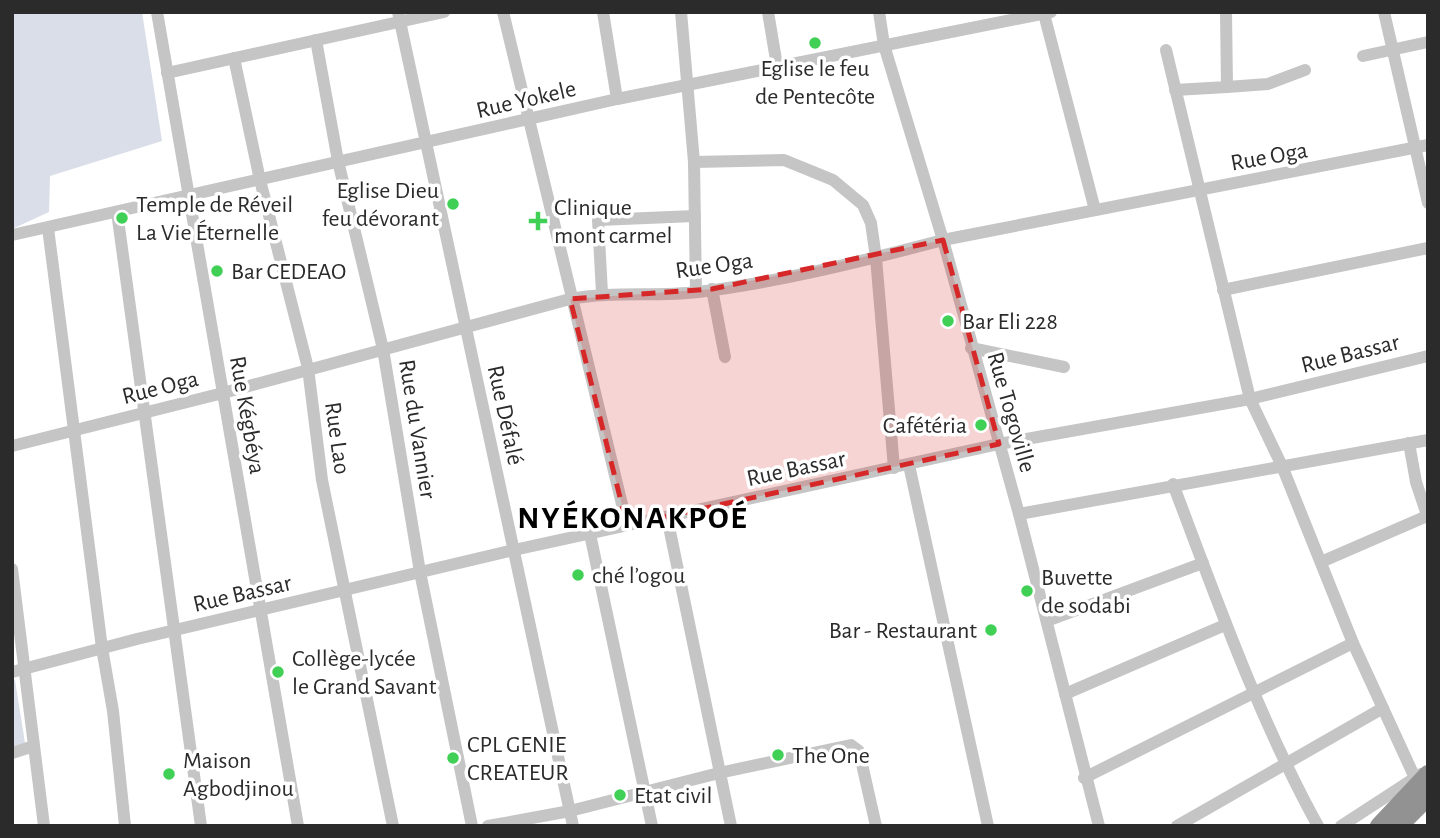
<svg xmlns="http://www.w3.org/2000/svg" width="1440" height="838" font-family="'Alegreya Sans',sans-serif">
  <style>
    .green { fill: #dadee8 }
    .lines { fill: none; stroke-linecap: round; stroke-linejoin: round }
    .minor { stroke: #c5c5c5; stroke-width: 12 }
    .highway { stroke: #929292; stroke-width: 18 }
    .marked { fill: #d62828; fill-opacity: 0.2; stroke: #d62828; stroke-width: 5; stroke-dasharray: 14 9; stroke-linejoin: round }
    .poi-dot { fill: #40d056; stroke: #fff; stroke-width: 2.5 }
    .labels { text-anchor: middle; stroke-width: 7; stroke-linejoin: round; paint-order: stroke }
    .poi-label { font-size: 24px; fill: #2b2b2b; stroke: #fff; text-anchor: start }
    .street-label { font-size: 24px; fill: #2b2b2b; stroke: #fff }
    .district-label { font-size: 32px; font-weight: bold; letter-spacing: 2px; fill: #000; stroke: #fff }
  </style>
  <rect width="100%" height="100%" fill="#fff"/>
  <g class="green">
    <path d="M12,12h130l20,129 -112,35 -1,36 -37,17z"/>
    <path d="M15,680l10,63 -13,4v-66z"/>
  </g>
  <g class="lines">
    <g class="minor">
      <path d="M157,12l141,814"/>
      <path d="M398,12l175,814"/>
      <path d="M503,12l124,513"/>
      <path d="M603,12l14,87"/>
      <path d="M681,12l13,150 2,130"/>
      <path d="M768,12l9,54"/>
      <path d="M879,12l5,33 59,195 76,274 80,312"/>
      <path d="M1384,12l44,191"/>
      <path d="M1044,14l51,196"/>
      <path d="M316,40l22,121 45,188 37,223 52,254"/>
      <path d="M1166,50l84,349 32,67 71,177 62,135"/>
      <path d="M1363,56l65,-14"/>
      <path d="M234,58l26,122 48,188 14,112 71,346"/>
      <path d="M167,73l277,-61"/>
      <path d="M1227,87l41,-3 37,-14"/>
      <path d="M1175,90l52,-3 -1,-75"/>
      <path d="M694,162l90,-2 49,20 30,25 8,18 5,35 18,210"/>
      <path d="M117,212l84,614"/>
      <path d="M48,228l54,420 11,63 12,115"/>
      <path d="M12,235l605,-136 434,-87"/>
      <path d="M712,289l13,68"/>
      <path d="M1223,290l205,-42"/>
      <path d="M602,293l-4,-73 97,-4"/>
      <path d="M971,348l93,19"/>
      <path d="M1409,443l7,39 12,36"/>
      <path d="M12,446l211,-53 347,-94c43,-8 85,-2 128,-7 82,-10 165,-31 245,-52l485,-95"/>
      <path d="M909,465l79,361"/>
      <path d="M1173,484c44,116 85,233 145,342"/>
      <path d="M1019,514l409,-74"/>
      <path d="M667,517l64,309"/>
      <path d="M590,534l62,292"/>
      <path d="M1321,562l106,-46"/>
      <path d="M12,569l32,257"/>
      <path d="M1047,621l156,-58"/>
      <path d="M12,672l125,-33 377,-89 485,-106 251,-45 178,-43"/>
      <path d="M1065,694l160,-69"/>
      <path d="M12,753l22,-7"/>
      <path d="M1084,778l269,-135"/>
      <path d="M488,826l82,-15 149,-38 132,-28 8,6 17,75"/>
      <path d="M1177,826l206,-118"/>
      <path d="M1341,826l80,-52"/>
    </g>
    <g class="highway">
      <path d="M1379,826l49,-52"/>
      <path d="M1399,826l29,-29"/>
    </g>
  </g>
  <path class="marked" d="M943,240l56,204 -372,81 -57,-226 142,-10z"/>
  <g class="poi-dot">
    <circle cx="815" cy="43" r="7"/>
    <circle cx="453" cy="204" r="7"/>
    <circle cx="122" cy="218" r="7"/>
    <path d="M534.5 210.5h7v7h7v7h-7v7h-7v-7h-7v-7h7z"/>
    <circle cx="217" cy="271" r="7"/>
    <circle cx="948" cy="321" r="7"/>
    <circle cx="981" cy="425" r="7"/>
    <circle cx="578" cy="575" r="7"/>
    <circle cx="1027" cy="591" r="7"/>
    <circle cx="991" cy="630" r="7"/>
    <circle cx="278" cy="672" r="7"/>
    <circle cx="778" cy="755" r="7"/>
    <circle cx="453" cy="758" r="7"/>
    <circle cx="169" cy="774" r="7"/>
    <circle cx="620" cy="795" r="7"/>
  </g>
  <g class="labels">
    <g class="poi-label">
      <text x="815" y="76" text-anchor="middle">Eglise le feu<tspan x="815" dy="28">de Pentecôte</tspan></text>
      <text x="439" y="198" text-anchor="end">Eglise Dieu<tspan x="439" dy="28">feu dévorant</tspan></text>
      <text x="136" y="212">Temple de Réveil<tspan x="136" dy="28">La Vie Éternelle</tspan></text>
      <text x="554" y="215">Clinique<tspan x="554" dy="28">mont carmel</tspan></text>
      <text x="231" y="279">Bar CEDEAO</text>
      <text x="962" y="329">Bar Eli 228</text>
      <text x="967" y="433" text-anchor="end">Cafétéria</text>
      <text x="592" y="583">ché l’ogou</text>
      <text x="1041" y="585">Buvette<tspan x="1041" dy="28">de sodabi</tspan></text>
      <text x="977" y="638" text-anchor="end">Bar - Restaurant</text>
      <text x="292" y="666">Collège-lycée<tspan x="292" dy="28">le Grand Savant</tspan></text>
      <text x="467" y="752">CPL GENIE<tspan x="467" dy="28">CREATEUR</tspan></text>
      <text x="792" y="763">The One</text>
      <text x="183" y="768">Maison<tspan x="183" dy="28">Agbodjinou</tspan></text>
      <text x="634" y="803">Etat civil</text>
    </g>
    <g class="street-label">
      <text transform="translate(526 99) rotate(-13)" y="8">Rue Yokele</text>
      <text transform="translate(1269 156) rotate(-10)" y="8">Rue Oga</text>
      <text transform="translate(714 265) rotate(-8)" y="8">Rue Oga</text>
      <text transform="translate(1350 353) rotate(-14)" y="8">Rue Bassar</text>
      <text transform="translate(160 387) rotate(-14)" y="8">Rue Oga</text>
      <text transform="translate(1012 412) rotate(74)" y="8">Rue Togoville</text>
      <text transform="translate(248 415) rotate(80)" y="8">Rue Kégbéya</text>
      <text transform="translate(506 415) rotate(78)" y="8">Rue Défalé</text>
      <text transform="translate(418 429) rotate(81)" y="8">Rue du Vannier</text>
      <text transform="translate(338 438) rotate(82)" y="8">Rue Lao</text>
      <text transform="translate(796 468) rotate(-12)" y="8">Rue Bassar</text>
      <text transform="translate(242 593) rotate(-13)" y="8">Rue Bassar</text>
    </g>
    <g class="district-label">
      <text x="633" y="528">NYÉKONAKPOÉ</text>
    </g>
  </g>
  <rect width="1440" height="838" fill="none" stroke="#2b2b2b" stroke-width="28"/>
</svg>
